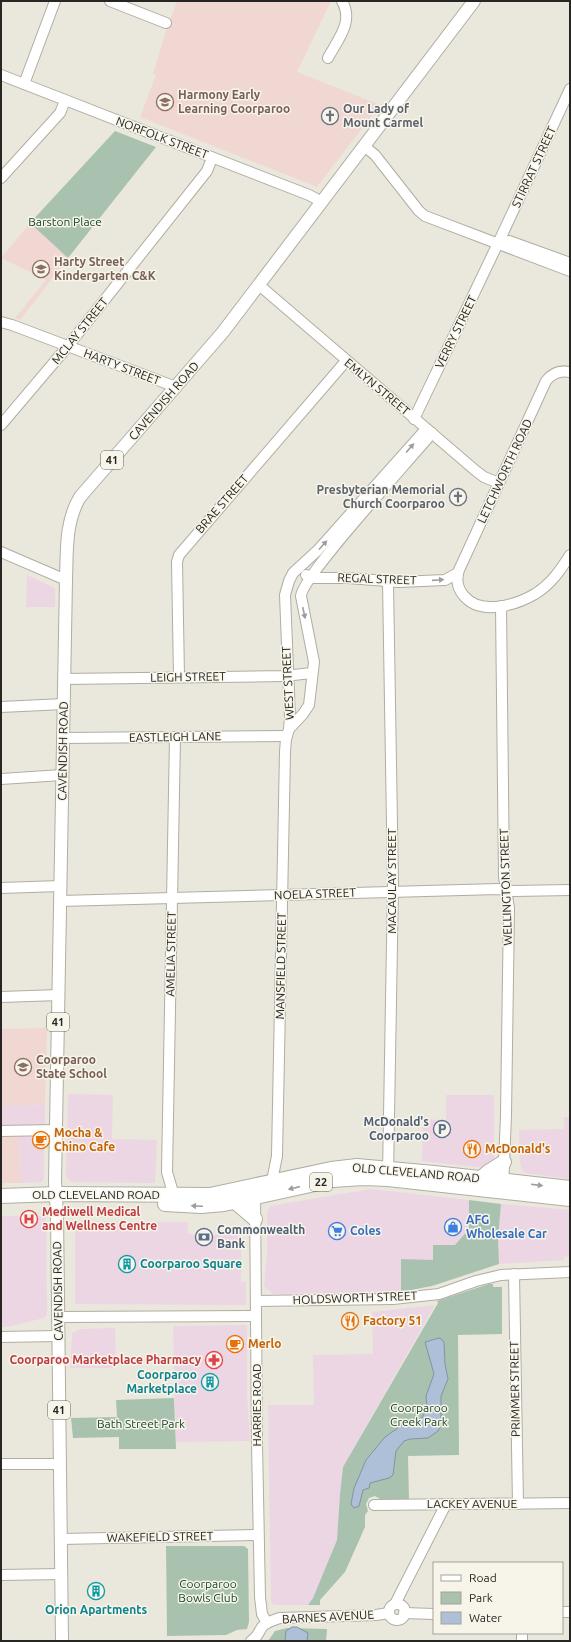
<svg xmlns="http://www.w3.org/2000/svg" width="571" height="1642" font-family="Ubuntu,sans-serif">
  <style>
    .commercial { fill: #ecd6e4 }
    .education { fill: #f1d7d1 }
    .green { fill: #a9c2b0 }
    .water { fill: #adc0d8; stroke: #8592a1 }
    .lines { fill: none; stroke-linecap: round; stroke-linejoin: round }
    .minor-casing { stroke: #b0ada3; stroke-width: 12 }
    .major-casing { stroke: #b0ada3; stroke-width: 14 }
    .highway-casing { stroke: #b0ada3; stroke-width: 16 }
    .minor { stroke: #fff; stroke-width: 10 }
    .major { stroke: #fff; stroke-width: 12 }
    .highway { stroke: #fff; stroke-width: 14 }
    .oneway { fill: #9e9d9c }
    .labels { text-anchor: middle; stroke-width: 3; stroke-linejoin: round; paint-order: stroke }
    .shield { fill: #f7f5ea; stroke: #65645e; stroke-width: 1 }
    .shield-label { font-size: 11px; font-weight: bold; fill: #272622 }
    .education-label { font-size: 12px; font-weight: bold; fill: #785e54; stroke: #f7f5ea; text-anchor: start }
    .worship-label { font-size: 12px; font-weight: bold; fill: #5b616d; stroke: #f7f5ea; text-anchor: start }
    .street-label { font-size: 12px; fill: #272622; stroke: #f7f5ea }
    .park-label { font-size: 12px; fill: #164529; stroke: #f7f5ea }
    .service-label { font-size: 12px; font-weight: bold; fill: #4e5e75; stroke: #f7f5ea; text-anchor: end }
    .food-label { font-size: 12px; font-weight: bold; fill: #c56008; stroke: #f7f5ea; text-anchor: start }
    .health-label { font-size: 12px; font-weight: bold; fill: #be3a42; stroke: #f7f5ea; text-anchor: start }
    .shop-label { font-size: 12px; font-weight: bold; fill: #366cbe; stroke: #f7f5ea; text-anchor: start }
    .culture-label { font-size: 12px; font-weight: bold; fill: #0d838f; stroke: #f7f5ea; text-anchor: start }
  </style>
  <rect width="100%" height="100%" fill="#eae8dc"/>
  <g class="commercial">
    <path d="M27,575l28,13v19h-29z"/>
    <path d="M68,1094l45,1 -1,44 45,1 -2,43 -83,-1 -6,-5z"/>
    <path d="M446,1095h48v65l-9,8 -63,-7 1,-43 23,3z"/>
    <path d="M45,1104v19l-3,3 -41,1v-21z"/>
    <path d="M564,1117h6v62l-45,-6 -4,-5 -1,-6 -1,-32 45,-1z"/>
    <path d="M19,1134h25v45l-3,3 -21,1z"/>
    <path d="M371,1189l98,11v29l-14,16h-22v15l-32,-1v33l-128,2 -9,-8 3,-32v-42l3,-6z"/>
    <path d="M501,1204l69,6v46l-6,1v3l-65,4 -1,-26z"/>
    <path d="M1,1216h45l1,99 -3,3 -37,9h-6z"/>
    <path d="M75,1221l113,1v12l53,1v47h5v23l-171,-1z"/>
    <path d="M435,1305l-92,162 -3,27 -3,46 -24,58 -5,7h-34l-3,-3 -3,-197h46l-1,-50 60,-1 -1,-42z"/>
    <path d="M247,1325v67l3,49 -74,1 -3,-116z"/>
    <path d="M115,1328l1,40h-46l2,-34 2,-2 7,-3z"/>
  </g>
  <g class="education">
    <path d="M177,1h154l-34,71 83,33 -63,82 -177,-70 16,-42 -3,-1 14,-46z"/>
    <path d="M30,223l38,35 -48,62 -5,-2 31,-38 -45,-22z"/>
    <path d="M1,1007l1,22 45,-1 -2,76 -44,2z"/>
    <path d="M1,1134h18l1,49h-19z"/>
  </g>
  <g class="green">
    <path d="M115,131l41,16 -88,111 -38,-35z"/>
    <path d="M469,1200l32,4 -3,34 1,26 -67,22 -31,6v-33l32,1v-15h22l14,-16z"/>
    <path d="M489,1284h4v3h9v47l-44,1 1,120 -51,1 1,43 -27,1 -7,-4 -6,2 -3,6 2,7 -3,4v12l-20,45 -25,28v5h-12l5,-7 24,-58 3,-46 3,-27 95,-164 -1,-2z"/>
    <path d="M174,1398l2,51h-57v-12l-46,1 -2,-20 46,-1 -1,-17z"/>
    <path d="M166,1546h78l4,3 1,73 -2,7 -10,1 -11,5 -59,1z"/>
    <path d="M287,1628l40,1 -1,12h-58l7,-10z"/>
  </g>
  <g class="water">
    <path d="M439,1338l2,1 3,3 1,22 3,15 -7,17v30l-3,5 -10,7 -18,1 -6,2 -8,10 -3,24 -4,3 -19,5 -1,5 -6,2 -4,16 -5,2 -3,-4 3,-16 12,-28 19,-23 17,-12 20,-7 5,-10 -1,-12 8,-22 -9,-32z"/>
    <path d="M292,1627h5l11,6 -1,8h-22l1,-10z"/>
  </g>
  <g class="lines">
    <g class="minor-casing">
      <g id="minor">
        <path d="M110,1l56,22"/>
        <path d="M328,58c10,-19 26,-36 14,-57"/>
        <path d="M1,75l308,120 13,7"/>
        <path d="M24,84l31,-83"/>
        <path d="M364,146l11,9 44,56 6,5 145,55"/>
        <path d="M1,178l59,-65 5,-12"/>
        <path d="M498,244l11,-3 61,22"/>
        <path d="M259,285l217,186 8,6 15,6"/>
        <path d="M1,322l11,3 164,62"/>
        <path d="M570,372c-10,-2 -18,1 -24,9l-87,189c-3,9 -2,18 5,26 17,20 52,9 71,-2 16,-10 25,-23 35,-39"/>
        <path d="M414,419l87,-182 69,-148"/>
        <path d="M1,425l67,-79 139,-175 5,-13"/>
        <path d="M1,552l65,28"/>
        <path d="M306,575l9,3h33l51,4 46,-2 13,-7"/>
        <path d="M501,606l3,271 5,31 -3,207 -3,73"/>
        <path d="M179,677l-2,-115 2,-7 167,-194"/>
        <path d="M64,679l220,-3 28,-3"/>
        <path d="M1,707l63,-3"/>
        <path d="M289,729l14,-15 6,-9 5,-43 -13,-66c1,-20 111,-138 131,-163"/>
        <path d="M63,738l224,-2"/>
        <path d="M1,779l61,-4"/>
        <path d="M1,888l59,-2"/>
        <path d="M60,901l438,-12 16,2 56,-1"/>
        <path d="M1,997l58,-2"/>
        <path d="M1,1131l55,-1"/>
        <path d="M388,1174l5,-289 -5,-303"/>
        <path d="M272,1181l5,-25 8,-404 1,-13 3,-10 1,-11 -5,-123 4,-14 4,-8 25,-23 108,-121"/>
        <path d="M255,1192l2,252 3,153 2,17 5,9"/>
        <path d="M174,1196l-7,-24 8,-435"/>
        <path d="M514,1274l4,230"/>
        <path d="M256,1301l137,-2 46,-5 37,-13 25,-6 69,-3"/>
        <path d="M58,1317l198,-1"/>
        <path d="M1,1337l58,-1"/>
        <path d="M1,1464h59"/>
        <path d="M374,1505l196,-2"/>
        <path d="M61,1539l197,-4"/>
        <path d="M1,1575l60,-1"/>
        <path d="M395,1604l51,-100"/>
        <circle cx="397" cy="1612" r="8"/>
        <path d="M562,1612h8"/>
        <path d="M404,1613l30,1"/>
        <path d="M522,1633v8"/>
        <path d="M251,1641c7,-4 7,-8 11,-14 4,-5 12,-7 18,-9l96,-3 13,-2"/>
      </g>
    </g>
    <g class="major-casing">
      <path id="major" d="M62,1641l-5,-426 -2,-34 11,-601c1,-29 -1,-58 14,-83l143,-165 251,-331"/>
    </g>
    <g class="highway-casing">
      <g id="highway">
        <path d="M481,1178l7,-6 16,-10"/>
        <path d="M1,1196l56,-2 153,1 121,-26 26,-3 77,7 136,15"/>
        <path d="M235,1202l20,17"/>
        <path d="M165,1204l36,2 23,-2 109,-24 30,-2 25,1 182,20"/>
      </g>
    </g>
    <use href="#minor" class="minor"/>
    <use href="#major" class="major"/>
    <use href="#highway" class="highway"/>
  </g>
  <defs><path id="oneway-solid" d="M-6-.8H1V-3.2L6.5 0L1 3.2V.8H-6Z"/></defs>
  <g class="oneway">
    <use href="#oneway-solid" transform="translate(410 448) rotate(-49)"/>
    <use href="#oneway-solid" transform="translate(323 545) rotate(-48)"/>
    <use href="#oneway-solid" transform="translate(438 580) rotate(-4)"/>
    <use href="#oneway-solid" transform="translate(304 613) rotate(78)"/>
    <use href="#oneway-solid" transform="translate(537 1185) rotate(7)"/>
    <use href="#oneway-solid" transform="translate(294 1188) rotate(167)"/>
    <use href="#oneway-solid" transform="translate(197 1206) rotate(-178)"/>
  </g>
  <defs>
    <g id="school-ring" transform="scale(0.9)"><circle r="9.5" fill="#f7f5ea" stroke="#8d6e63" stroke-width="1.5"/><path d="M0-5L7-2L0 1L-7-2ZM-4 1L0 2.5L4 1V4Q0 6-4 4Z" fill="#8d6e63"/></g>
    <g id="church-ring" transform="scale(0.9)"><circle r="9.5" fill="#f7f5ea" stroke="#6b7280" stroke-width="1.5"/><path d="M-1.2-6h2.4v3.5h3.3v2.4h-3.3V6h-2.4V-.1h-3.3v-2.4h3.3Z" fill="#6b7280"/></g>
    <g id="parking-ring" transform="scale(0.9)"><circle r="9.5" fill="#f7f5ea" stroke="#5c6f8a" stroke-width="1.5"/><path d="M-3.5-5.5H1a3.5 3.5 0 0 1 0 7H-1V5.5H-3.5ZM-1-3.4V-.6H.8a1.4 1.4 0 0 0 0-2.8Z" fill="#5c6f8a"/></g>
    <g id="cafe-ring" transform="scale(0.9)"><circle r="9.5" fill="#f7f5ea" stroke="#e8710a" stroke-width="1.5"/><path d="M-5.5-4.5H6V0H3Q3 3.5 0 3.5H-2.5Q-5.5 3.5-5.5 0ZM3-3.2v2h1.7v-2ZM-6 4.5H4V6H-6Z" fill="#e8710a"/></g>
    <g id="restaurant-ring" transform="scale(0.9)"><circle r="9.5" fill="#f7f5ea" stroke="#e8710a" stroke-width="1.5"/><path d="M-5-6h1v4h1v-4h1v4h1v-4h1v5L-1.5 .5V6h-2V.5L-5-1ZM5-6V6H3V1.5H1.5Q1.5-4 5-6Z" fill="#e8710a"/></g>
    <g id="hospital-ring" transform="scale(0.9)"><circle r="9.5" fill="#f7f5ea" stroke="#e0444e" stroke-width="1.5"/><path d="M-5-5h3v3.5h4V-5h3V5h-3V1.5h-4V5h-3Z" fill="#e0444e"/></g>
    <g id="shop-ring" transform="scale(0.9)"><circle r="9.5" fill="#f7f5ea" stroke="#3f7fe0" stroke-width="1.5"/><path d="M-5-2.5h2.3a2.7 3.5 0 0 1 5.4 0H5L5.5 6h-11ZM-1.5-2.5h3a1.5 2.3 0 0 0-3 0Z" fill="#3f7fe0"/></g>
    <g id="supermarket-ring" transform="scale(0.9)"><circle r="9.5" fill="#f7f5ea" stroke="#3f7fe0" stroke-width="1.5"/><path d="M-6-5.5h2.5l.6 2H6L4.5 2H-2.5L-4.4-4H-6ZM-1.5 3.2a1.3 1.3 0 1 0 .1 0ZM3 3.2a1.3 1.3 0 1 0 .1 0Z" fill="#3f7fe0"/></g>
    <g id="bank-ring" transform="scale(0.9)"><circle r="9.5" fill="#f7f5ea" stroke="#5c6f8a" stroke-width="1.5"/><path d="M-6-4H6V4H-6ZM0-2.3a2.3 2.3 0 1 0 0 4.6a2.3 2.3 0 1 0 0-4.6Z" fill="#5c6f8a"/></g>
    <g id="building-ring" transform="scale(0.9)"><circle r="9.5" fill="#f7f5ea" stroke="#0f9aa8" stroke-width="1.5"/><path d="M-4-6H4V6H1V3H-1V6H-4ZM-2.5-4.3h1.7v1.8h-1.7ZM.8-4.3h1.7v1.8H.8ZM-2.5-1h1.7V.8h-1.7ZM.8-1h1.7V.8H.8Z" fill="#0f9aa8"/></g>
    <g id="pharmacy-ring" transform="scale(0.9)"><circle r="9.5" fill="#f7f5ea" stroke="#e0444e" stroke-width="1.5"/><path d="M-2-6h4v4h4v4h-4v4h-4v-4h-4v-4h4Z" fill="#e0444e"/></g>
  </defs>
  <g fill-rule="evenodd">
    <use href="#school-ring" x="165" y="102"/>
    <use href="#church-ring" x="330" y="116"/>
    <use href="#school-ring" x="41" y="269"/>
    <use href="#church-ring" x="458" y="497"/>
    <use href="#school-ring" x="23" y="1067"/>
    <use href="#parking-ring" x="442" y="1129"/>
    <use href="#cafe-ring" x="41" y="1140"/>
    <use href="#restaurant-ring" x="472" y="1149"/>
    <use href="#hospital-ring" x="29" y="1219"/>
    <use href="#shop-ring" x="453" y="1227"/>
    <use href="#supermarket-ring" x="337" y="1231"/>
    <use href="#bank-ring" x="204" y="1237"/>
    <use href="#building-ring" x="127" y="1264"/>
    <use href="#restaurant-ring" x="350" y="1321"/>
    <use href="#cafe-ring" x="235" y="1344"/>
    <use href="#pharmacy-ring" x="214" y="1360"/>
    <use href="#building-ring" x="210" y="1382"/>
    <use href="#building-ring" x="96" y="1591"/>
  </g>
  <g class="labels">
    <g class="shield">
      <rect x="101" y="451" width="22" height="18" rx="3"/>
      <rect x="47" y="1013" width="22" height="18" rx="3"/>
      <rect x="310" y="1173" width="22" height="18" rx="3"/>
      <rect x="48" y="1401" width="22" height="18" rx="3"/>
    </g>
    <g class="shield-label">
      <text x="112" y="464">41</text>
      <text x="58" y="1026">41</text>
      <text x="321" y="1186">22</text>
      <text x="59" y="1414">41</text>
    </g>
    <g class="education-label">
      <text x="178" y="99">Harmony Early<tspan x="178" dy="14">Learning Coorparoo</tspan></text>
      <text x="54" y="266">Harty Street<tspan x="54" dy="14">Kindergarten C&amp;K</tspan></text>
      <text x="36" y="1064">Coorparoo<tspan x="36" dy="14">State School</tspan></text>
    </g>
    <g class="worship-label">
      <text x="343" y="113">Our Lady of<tspan x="343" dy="14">Mount Carmel</tspan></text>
      <text x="445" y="494" text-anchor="end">Presbyterian Memorial<tspan x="445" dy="14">Church Coorparoo</tspan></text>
    </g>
    <g class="street-label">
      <text transform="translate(162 138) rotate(21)" y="4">NORFOLK STREET</text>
      <text transform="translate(534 167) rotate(-65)" y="4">STIRRAT STREET</text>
      <text transform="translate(80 331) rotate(-51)" y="4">MCLAY STREET</text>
      <text transform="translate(456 332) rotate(-64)" y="4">VERRY STREET</text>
      <text transform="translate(122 367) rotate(21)" y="4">HARTY STREET</text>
      <text transform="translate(377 387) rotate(40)" y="4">EMLYN STREET</text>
      <text transform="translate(164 401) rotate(-49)" y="4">CAVENDISH ROAD</text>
      <text transform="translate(505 471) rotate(-65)" y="4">LETCHWORTH ROAD</text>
      <text transform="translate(222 504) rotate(-49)" y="4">BRAE STREET</text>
      <text transform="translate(377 579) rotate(2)" y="4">REGAL STREET</text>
      <text transform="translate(188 677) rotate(-1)" y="4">LEIGH STREET</text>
      <text transform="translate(288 683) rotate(-93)" y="4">WEST STREET</text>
      <text transform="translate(175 737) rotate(-1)" y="4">EASTLEIGH LANE</text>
      <text transform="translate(63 751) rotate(-89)" y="4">CAVENDISH ROAD</text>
      <text transform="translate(392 881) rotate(-90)" y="4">MACAULAY STREET</text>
      <text transform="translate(506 887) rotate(-92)" y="4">WELLINGTON STREET</text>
      <text transform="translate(315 894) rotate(-2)" y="4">NOELA STREET</text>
      <text transform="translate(171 954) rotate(-89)" y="4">AMELIA STREET</text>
      <text transform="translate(281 966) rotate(-89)" y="4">MANSFIELD STREET</text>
      <text transform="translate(416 1173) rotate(5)" y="4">OLD CLEVELAND ROAD</text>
      <text x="96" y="1199">OLD CLEVELAND ROAD</text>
      <text transform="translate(58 1291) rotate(-91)" y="4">CAVENDISH ROAD</text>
      <text transform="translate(355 1298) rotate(-2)" y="4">HOLDSWORTH STREET</text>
      <text transform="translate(515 1389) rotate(-91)" y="4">PRIMMER STREET</text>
      <text transform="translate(257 1405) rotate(-90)" y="4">HARRIES ROAD</text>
      <text x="472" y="1508">LACKEY AVENUE</text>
      <text transform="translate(160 1537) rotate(-1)" y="4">WAKEFIELD STREET</text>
      <text transform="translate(328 1617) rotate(-3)" y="4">BARNES AVENUE</text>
    </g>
    <g class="park-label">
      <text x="65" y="226">Barston Place</text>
      <text x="419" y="1412">Coorparoo<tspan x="419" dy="14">Creek Park</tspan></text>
      <text x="141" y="1428">Bath Street Park</text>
      <text x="208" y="1588">Coorparoo<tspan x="208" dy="14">Bowls Club</tspan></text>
    </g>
    <g class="service-label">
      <text x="429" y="1126">McDonald's<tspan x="429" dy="14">Coorparoo</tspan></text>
      <text x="217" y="1234" text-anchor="start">Commonwealth<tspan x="217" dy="14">Bank</tspan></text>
    </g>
    <g class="food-label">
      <text x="54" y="1137">Mocha &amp;<tspan x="54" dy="14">Chino Cafe</tspan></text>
      <text x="485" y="1153">McDonald's</text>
      <text x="363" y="1325">Factory 51</text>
      <text x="248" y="1348">Merlo</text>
    </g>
    <g class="health-label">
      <text x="42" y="1216">Mediwell Medical<tspan x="42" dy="14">and Wellness Centre</tspan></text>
      <text x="201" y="1364" text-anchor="end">Coorparoo Marketplace Pharmacy</text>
    </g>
    <g class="shop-label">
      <text x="466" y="1224">AFG<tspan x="466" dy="14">Wholesale Car</tspan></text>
      <text x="350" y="1235">Coles</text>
    </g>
    <g class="culture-label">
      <text x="140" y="1268">Coorparoo Square</text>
      <text x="197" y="1379" text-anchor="end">Coorparoo<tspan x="197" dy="14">Marketplace</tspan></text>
      <text x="96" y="1614" text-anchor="middle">Orion Apartments</text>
    </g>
  </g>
  <rect width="571" height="1642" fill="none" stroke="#272622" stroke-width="4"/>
  <rect x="433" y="1562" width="130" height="72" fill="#f7f5ea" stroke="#a4a29a"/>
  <rect x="441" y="1575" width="20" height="6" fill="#ffffff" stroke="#a4a29a"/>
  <text x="469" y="1582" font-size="12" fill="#272622">Road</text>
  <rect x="441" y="1592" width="20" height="12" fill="#a9c2b0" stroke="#a4a29a"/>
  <text x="469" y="1602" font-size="12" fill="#272622">Park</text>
  <rect x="441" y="1612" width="20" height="12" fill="#adc0d8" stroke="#a4a29a"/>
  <text x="469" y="1622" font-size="12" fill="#272622">Water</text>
</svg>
